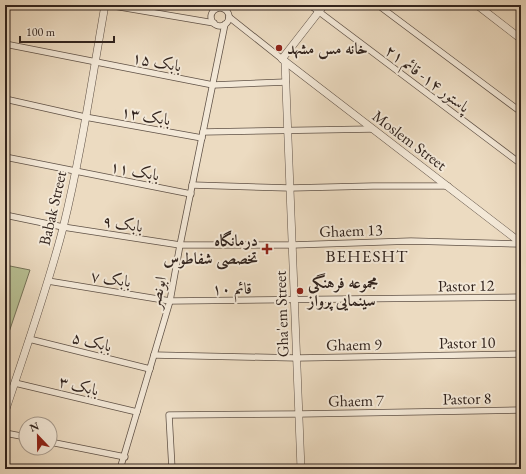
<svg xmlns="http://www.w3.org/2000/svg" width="526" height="474" font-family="'EB Garamond',Amiri,serif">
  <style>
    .green { fill: #b8c093; stroke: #757258 }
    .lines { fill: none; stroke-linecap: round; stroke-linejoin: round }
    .minor-casing { stroke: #605247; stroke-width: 7 }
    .tertiary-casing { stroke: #605247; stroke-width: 8 }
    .minor { stroke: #f3e8d7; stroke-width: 5.5 }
    .tertiary { stroke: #f3e8d7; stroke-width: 7 }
    .poi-dot { fill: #8f2418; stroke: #f3e8d7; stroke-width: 1.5 }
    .labels { text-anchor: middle; stroke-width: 4; stroke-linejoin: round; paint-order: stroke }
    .poi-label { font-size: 16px; font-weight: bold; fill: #32241e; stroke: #f3e8d7; text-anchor: start }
    .street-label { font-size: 16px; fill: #32241e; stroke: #f3e8d7 }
    .neighbourhood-label { font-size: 17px; letter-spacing: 1px; fill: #32241e; stroke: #f3e8d7 }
  </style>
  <rect width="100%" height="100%" fill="#ecdbc1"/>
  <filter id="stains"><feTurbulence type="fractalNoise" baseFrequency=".005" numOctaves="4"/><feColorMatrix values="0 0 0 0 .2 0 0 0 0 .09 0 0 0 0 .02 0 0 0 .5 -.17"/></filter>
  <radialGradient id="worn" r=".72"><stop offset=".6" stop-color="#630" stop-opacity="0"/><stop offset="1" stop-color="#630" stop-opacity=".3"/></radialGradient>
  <path class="green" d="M5,265l25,5 -25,74z"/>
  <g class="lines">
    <g class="minor-casing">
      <g id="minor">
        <path d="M108,5l106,18"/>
        <path d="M310,5l211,159"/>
        <path d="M378,5l143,107"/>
        <circle cx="220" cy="17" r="9"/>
        <path d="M229,17l53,42"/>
        <path d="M5,44l208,41 73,-3"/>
        <path d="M5,99l80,18 117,21"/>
        <path d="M203,132l170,-3"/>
        <path d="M5,157l186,37"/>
        <path d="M192,185l98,3 83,-2h75"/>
        <path d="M5,215l58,12 117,18h112l119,-4 110,3"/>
        <path d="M48,281l122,20 351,-4"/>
        <path d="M29,339l121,30"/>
        <path d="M154,355l143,3 224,-4"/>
        <path d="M15,383l122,29"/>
        <path d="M5,433l21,4"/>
        <path d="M50,442l75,15"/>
        <path d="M120,469l50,-168 10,-56 45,-221"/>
        <path d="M172,469l-3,-54 130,-1 222,-4"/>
        <path d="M331,469l86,-1h104"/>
      </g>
    </g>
    <g class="tertiary-casing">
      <g id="tertiary">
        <path d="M324,5l-42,54 239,184"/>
        <path d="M477,5l44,34"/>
        <path d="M285,62l16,407"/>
        <path d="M5,412c20,-61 42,-122 58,-184 18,-73 29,-149 42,-223"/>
      </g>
    </g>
    <use href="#minor" class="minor"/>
    <use href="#tertiary" class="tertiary"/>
  </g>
  <g class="poi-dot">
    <circle cx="279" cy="48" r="4"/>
    <path d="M265 243h4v4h4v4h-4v4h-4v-4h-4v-4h4z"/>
    <circle cx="300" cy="291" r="4"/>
  </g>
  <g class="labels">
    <g class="poi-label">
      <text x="287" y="54">خانه مس مشهد</text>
      <text x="258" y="246" text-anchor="end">درمانگاه<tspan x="258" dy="18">تخصصی شفاطوس</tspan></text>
      <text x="308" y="288">مجموعه فرهنگی<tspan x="308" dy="18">سینمایی پرواز</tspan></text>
    </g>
    <g class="street-label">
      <text transform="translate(157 61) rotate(11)" y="6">بابک ۱۵</text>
      <text transform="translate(428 78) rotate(37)" y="6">پاستور ۱۴- قائم ۲۱</text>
      <text transform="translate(146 115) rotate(10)" y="6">بابک ۱۳</text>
      <text transform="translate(410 140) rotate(37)" y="6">Moslem Street</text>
      <text transform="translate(135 170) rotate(11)" y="6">بابک ۱۱</text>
      <text transform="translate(52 208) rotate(-77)" y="6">Babak Street</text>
      <text transform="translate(123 223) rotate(9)" y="6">بابک ۹</text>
      <text transform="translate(351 230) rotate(-2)" y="6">Ghaem 13</text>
      <text transform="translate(111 278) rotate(9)" y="6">بابک ۷</text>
      <text transform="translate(466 285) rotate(-1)" y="6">Pastor 12</text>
      <text transform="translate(232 288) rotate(-1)" y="6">قائم ۱۰</text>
      <text transform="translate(157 292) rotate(-78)" y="6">ابونصر</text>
      <text transform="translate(281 314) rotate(-92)" y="6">Gha'em Street</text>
      <text transform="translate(92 341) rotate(14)" y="6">بابک ۵</text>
      <text transform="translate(467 342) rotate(-1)" y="6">Pastor 10</text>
      <text transform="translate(354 344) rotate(-1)" y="6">Ghaem 9</text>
      <text transform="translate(79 385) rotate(14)" y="6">بابک ۳</text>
      <text transform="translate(467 398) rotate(-1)" y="6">Pastor 8</text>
      <text transform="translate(356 400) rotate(-1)" y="6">Ghaem 7</text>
    </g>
    <g class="neighbourhood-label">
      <text x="367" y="262">BEHESHT</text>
    </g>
  </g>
  <rect width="526" height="474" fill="none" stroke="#ecdbc1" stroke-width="20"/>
  <rect x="6" y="6" width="514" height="462" fill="none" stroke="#32241e" stroke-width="2"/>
  <rect x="10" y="10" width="506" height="454" fill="none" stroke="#32241e"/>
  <g transform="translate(38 436) rotate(338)"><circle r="19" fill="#f3e8d7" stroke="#a69a8d"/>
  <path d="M0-3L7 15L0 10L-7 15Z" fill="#8f2418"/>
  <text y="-6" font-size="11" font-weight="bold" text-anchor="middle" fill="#32241e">N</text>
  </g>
  <path d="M20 36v6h94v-6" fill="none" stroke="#32241e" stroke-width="2"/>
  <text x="26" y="36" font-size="12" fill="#32241e" stroke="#f3e8d7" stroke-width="3" paint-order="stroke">100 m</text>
  <rect width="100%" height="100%" filter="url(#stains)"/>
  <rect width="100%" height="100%" fill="url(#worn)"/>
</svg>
